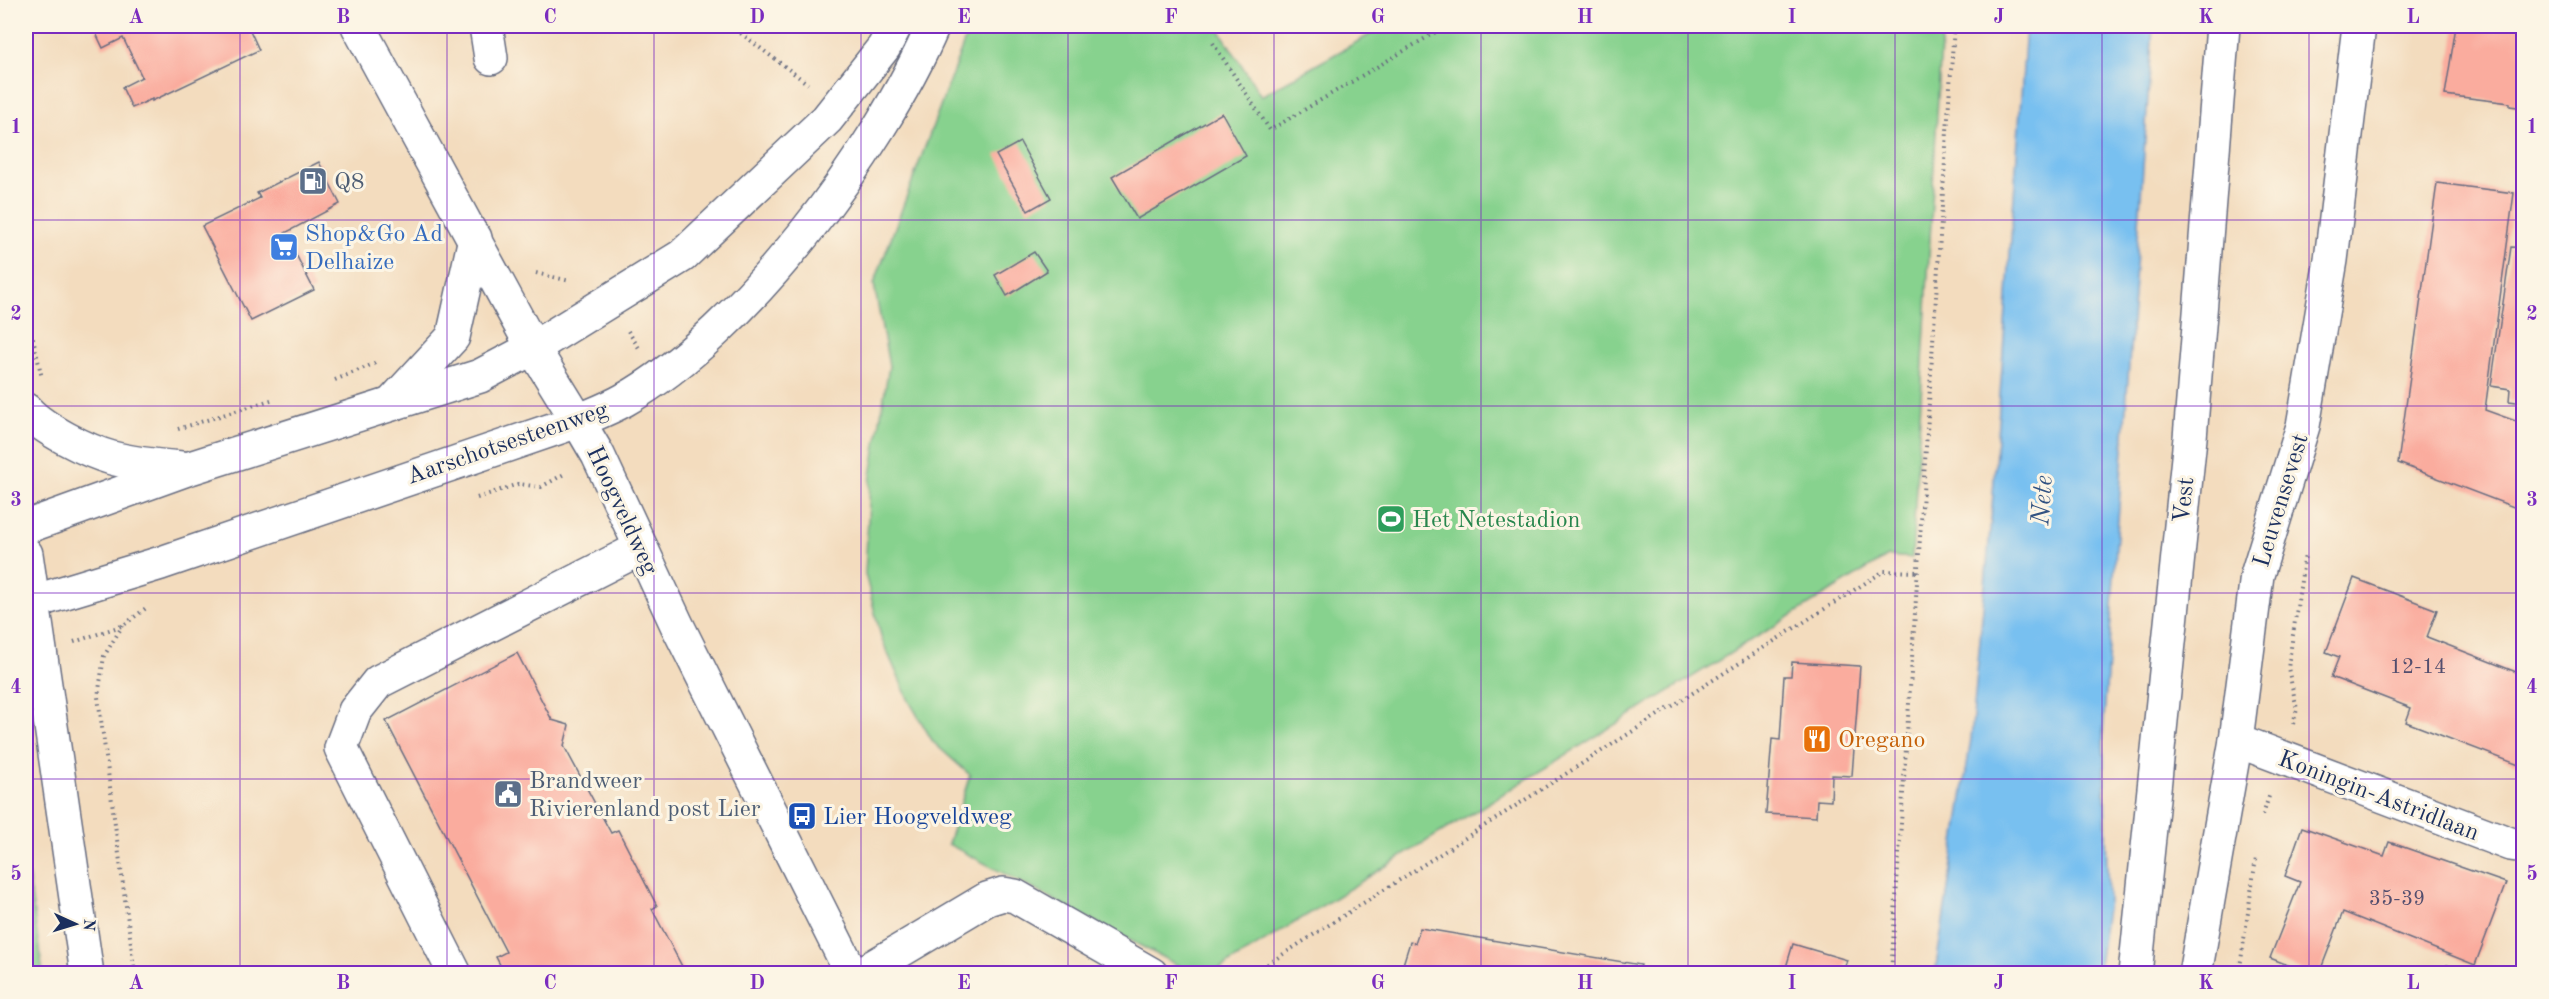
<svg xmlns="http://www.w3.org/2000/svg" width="2549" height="999" font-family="'Old Standard TT',serif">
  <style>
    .green { fill: #87d28e; stroke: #518076; stroke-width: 1.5 }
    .water { fill: #78c0f0; stroke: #4a78a7; stroke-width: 1.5 }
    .building { fill: #faac9e }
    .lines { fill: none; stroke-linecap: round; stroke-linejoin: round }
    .minor-casing { stroke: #676c80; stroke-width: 36 }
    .major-casing { stroke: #676c80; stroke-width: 36 }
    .path { stroke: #676c80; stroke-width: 4; stroke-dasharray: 1.5 4.5; stroke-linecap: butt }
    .minor { stroke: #fff; stroke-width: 33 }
    .major { stroke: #fff; stroke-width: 33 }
    .grid { fill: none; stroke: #7b2cbf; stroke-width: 1.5; stroke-opacity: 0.55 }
    .labels { text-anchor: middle; stroke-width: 6; stroke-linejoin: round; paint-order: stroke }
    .number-label { font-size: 21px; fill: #534e6e }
    .service-label { font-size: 24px; fill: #4e5e75; stroke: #fcf5e5; text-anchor: start }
    .shop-label { font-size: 24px; fill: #366cbe; stroke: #fcf5e5; text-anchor: start }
    .street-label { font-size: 24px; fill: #1b2f5e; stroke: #fcf5e5 }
    .leisure-label { font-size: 24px; fill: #27864d; stroke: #fcf5e5; text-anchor: start }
    .food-label { font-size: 24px; fill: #c56008; stroke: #fcf5e5; text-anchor: start }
    .transit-label { font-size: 24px; fill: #164399; stroke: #fcf5e5; text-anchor: start }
    .water-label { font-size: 26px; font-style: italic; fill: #325382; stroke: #fcf5e5 }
    .neatline { fill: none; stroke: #7b2cbf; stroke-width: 2 }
    .grid-label { font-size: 20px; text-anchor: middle; font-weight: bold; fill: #7b2cbf }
  </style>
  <rect width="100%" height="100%" fill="#fcf5e5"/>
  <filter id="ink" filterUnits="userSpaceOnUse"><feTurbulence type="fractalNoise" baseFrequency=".0167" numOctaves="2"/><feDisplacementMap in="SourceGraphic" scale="12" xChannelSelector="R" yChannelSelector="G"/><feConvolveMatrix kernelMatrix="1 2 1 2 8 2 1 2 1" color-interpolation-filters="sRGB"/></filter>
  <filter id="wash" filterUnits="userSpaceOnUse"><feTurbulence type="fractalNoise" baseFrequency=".008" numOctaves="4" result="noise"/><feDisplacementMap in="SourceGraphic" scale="24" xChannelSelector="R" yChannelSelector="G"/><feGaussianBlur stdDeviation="1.35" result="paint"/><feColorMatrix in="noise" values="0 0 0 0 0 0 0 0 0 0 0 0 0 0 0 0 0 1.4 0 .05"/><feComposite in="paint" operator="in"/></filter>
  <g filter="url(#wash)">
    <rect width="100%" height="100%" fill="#f3dcbe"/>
    <g class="green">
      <path d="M970,26h247l44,70 124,-70h557l-30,532 -24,-2 -675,417h-21l-244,-129 22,-69 -37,-33 -24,-41 -27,-61 -17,-66 5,-92 19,-116 -15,-82z"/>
      <path d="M26,861l17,112h-16z"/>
    </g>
    <path class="water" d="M2026,26h127l-50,706 5,169 -10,72h-163l36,-234 21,-231z"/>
    <g id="blocks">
      <g class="building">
        <path d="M106,26h142l11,24 -107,51v-2l-20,9 -10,-21 20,-10 -19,-39 -20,10 -8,-17z"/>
        <path d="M2456,26h68v82l-14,-2v-3l-65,-8z"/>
        <path d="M1222,113l24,43 -109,63 -25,-42z"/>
        <path d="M1020,142l31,56 -23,13 -32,-56z"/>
        <path d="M319,162l21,42 -55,29 29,57 -63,31 -49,-95 58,-28 -3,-5z"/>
        <path d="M2437,183l77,10 -29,217 39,14v87l-126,-48z"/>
        <path d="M2511,247l13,1v155l-15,-2 1,-12 -19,-3z"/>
        <path d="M1034,252l13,19 -40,25 -12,-21z"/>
        <path d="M2354,578l83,32 -10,27 97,38v92l-118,-45 5,-14 -80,-31 8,-20 -13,-5z"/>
        <path d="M517,653l35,67 17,5 -5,21 47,87 7,-3 39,76 -5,3 34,65h-181l-9,-17 10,-5 -120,-231z"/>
        <path d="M1792,662l68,4 -8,110 -20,-1 -1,26 -14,-1 -1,17 -50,-3 6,-75 8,1 4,-64h7z"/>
        <path d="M2302,827l82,29 5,-14 117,41 -31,82 -132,-53 -24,62h-8l-41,-16 30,-76 -15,-6z"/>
        <path d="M1420,928l221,37 -3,9h-238l10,-32 5,1z"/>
        <path d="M1793,944l54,16 -5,14h-58z"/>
        <path d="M2447,965l25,8 -1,1h-27z"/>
      </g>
    </g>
  </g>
  <g filter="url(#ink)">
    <use href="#blocks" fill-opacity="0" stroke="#676c80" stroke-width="1.5"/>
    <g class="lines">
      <g class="minor-casing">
        <g id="minor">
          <path d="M486,26l5,32"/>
          <path d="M533,348l149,-92 145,-137 57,-72 11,-21"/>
          <path d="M2236,740l274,104 14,2"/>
          <path d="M455,974l-114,-226 14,-37 23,-29 263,-134"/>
          <path d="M852,974l-175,-349 -79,-170 -20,-34c16,-7 32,-13 46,-21 121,-68 255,-249 309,-374"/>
          <path d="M861,974l126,-75 16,-5 12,2 136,78"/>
          <path d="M2135,974l55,-536 33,-412"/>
          <path d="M2195,974l41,-234 21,-165 46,-149 28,-166 28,-234"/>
        </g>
      </g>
      <g class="major-casing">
        <g id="major">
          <path d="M391,404l62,-67 22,-99"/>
          <path d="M26,410c17,19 61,41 86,48 22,6 47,8 70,10"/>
          <path d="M26,527l161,-58 293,-93 53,-28"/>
          <path d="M26,554l61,420"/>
          <path d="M26,604l135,-41 417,-142 -45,-73 -175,-322"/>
        </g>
      </g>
      <g class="path">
        <path d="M731,26l77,58"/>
        <path d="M1213,43l57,87 176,-104"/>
        <path d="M536,273l34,8"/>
        <path d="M26,321l7,17 9,40"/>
        <path d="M628,331l11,17"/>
        <path d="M335,380l43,-18"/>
        <path d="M178,429l96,-30"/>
        <path d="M477,498l41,-14 23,3 25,-14"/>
        <path d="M123,625l-19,31 -6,41 37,277"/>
        <path d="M74,642l50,-17 22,-17"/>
        <path d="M2293,724l4,-15 -9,-41 17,-114"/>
        <path d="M2263,815l7,-22"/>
        <path d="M1252,974l632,-403 35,1"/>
        <path d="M1891,974l63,-948"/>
        <path d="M2239,974l17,-116"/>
      </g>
      <use href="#minor" class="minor"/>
      <use href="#major" class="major"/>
    </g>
  </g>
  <path class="grid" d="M240,26v948M447,26v948M654,26v948M861,26v948M1068,26v948M1274,26v948M1481,26v948M1688,26v948M1895,26v948M2102,26v948M2309,26v948M26,220h2498M26,406h2498M26,593h2498M26,779h2498"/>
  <defs>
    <g id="fuel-square" transform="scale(1.5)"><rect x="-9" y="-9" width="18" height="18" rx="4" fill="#5c6f8a" stroke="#fcf5e5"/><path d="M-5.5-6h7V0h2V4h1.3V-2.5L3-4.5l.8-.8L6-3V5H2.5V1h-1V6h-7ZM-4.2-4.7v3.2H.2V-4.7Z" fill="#fff"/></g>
    <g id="supermarket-square" transform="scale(1.5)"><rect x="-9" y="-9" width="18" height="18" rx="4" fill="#3f7fe0" stroke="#fcf5e5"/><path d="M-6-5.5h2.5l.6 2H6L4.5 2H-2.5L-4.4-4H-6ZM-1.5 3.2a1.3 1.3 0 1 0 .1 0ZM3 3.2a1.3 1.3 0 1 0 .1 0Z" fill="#fff"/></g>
    <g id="stadium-square" transform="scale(1.5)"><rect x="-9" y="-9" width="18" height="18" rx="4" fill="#2e9e5b" stroke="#fcf5e5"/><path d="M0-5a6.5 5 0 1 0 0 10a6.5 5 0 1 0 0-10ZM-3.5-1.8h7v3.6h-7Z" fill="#fff"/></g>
    <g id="restaurant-square" transform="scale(1.5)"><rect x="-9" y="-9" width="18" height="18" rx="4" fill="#e8710a" stroke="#fcf5e5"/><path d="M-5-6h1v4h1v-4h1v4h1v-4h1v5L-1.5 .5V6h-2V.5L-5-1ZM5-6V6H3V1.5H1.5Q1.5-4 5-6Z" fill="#fff"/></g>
    <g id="civic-square" transform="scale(1.5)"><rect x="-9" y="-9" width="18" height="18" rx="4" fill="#5c6f8a" stroke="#fcf5e5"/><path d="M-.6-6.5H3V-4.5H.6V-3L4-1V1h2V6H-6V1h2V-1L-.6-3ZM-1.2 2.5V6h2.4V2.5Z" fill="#fff"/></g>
    <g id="bus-square" transform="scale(1.5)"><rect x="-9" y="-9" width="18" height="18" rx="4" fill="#1a4fb4" stroke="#fcf5e5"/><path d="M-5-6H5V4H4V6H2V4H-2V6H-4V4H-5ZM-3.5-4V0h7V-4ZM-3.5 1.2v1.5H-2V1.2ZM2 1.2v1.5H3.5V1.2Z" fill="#fff"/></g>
  </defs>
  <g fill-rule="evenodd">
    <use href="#fuel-square" x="313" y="181"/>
    <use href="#supermarket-square" x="284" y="247"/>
    <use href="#stadium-square" x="1391" y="519"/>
    <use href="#restaurant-square" x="1817" y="739"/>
    <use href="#civic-square" x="508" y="794"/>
    <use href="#bus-square" x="802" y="816"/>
  </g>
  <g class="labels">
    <g class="number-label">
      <text x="2418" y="673">12-14</text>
      <text x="2397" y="905">35-39</text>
    </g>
    <g class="service-label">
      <text x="334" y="189">Q8</text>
      <text x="529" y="788">Brandweer<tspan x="529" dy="28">Rivierenland post Lier</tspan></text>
    </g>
    <g class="shop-label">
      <text x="305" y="241">Shop&amp;Go Ad<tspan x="305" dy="28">Delhaize</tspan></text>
    </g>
    <g class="street-label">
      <text transform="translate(507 442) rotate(-19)" y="8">Aarschotsesteenweg</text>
      <text transform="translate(2183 500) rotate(-84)" y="8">Vest</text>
      <text transform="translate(2280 500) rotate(-73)" y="8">Leuvensevest</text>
      <text transform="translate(623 510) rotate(65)" y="8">Hoogveldweg</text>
      <text transform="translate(2379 795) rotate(21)" y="8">Koningin-Astridlaan</text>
    </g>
    <g class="leisure-label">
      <text x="1412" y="527">Het Netestadion</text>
    </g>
    <g class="food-label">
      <text x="1838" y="747">Oregano</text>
    </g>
    <g class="transit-label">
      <text x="823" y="824">Lier Hoogveldweg</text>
    </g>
    <g class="water-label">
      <text transform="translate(2041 500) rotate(-86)" y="9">Nete</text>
    </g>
  </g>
  <rect width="2549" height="999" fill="none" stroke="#fcf5e5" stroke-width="66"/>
  <g transform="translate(75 924) rotate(94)" stroke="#fcf5e5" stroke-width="4.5" paint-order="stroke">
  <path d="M0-4.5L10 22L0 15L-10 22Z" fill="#1b2f5e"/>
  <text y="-9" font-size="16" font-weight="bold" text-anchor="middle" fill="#1b2f5e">N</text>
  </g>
  <rect x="33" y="33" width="2483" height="933" class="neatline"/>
  <g class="grid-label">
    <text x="136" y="23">A</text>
    <text x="343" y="23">B</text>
    <text x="550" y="23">C</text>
    <text x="757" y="23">D</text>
    <text x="964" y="23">E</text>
    <text x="1171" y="23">F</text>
    <text x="1378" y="23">G</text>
    <text x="1585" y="23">H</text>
    <text x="1792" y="23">I</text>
    <text x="1999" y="23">J</text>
    <text x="2206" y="23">K</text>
    <text x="2413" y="23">L</text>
    <text x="16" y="133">1</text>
    <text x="2532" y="133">1</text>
    <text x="16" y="320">2</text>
    <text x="2532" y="320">2</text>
    <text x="16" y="506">3</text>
    <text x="2532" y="506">3</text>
    <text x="16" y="693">4</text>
    <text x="2532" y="693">4</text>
    <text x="16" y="880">5</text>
    <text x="2532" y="880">5</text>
    <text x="136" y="989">A</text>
    <text x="343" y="989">B</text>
    <text x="550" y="989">C</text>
    <text x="757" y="989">D</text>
    <text x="964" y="989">E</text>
    <text x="1171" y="989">F</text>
    <text x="1378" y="989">G</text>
    <text x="1585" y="989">H</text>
    <text x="1792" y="989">I</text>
    <text x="1999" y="989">J</text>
    <text x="2206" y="989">K</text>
    <text x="2413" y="989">L</text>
  </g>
</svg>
